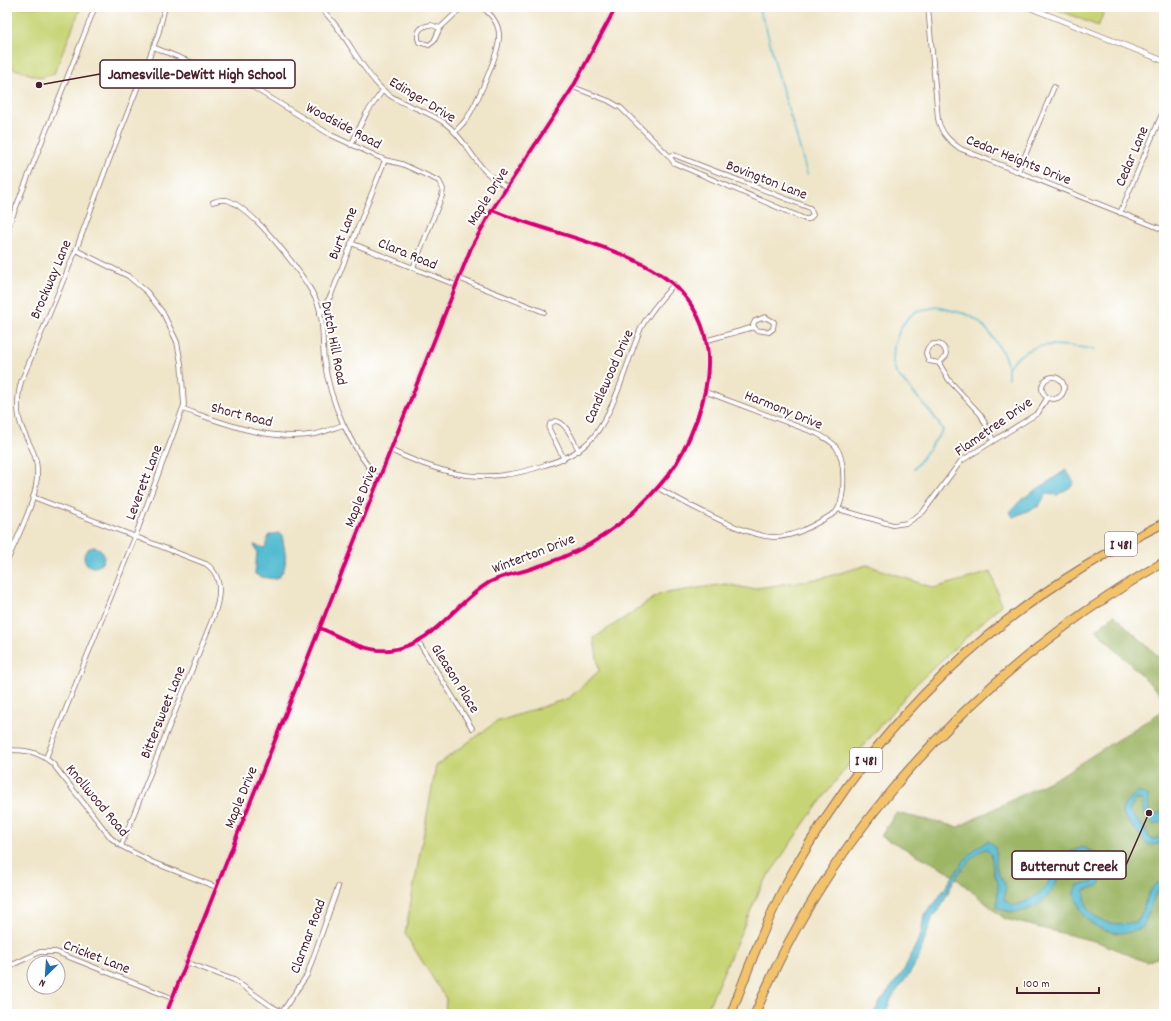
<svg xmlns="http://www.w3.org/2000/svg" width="1171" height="1021" font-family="Dekko,sans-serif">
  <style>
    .green { fill: #c7d475; stroke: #887a50 }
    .forest { fill: #9db666; stroke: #746a48 }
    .water { fill: #53bbd1; stroke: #4e6d7e }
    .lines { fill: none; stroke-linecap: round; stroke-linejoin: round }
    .stream { stroke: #53bbd1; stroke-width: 1.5 }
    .minor-casing { stroke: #846462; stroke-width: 5.5 }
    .tertiary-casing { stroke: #846462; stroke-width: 6 }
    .motorway-casing { stroke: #846462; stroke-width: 10 }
    .minor { stroke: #fff; stroke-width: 4 }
    .tertiary { stroke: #fff; stroke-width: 5 }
    .motorway { stroke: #f2c36a; stroke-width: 8 }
    .cycleway-casing { stroke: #fff; stroke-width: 6 }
    .cycleway { stroke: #d6006c; stroke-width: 4 }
    .labels { text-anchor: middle; stroke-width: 4; stroke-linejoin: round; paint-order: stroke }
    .shield { fill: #fff; stroke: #80626b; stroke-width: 1 }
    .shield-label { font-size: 14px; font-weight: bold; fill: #4a1f2b }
    .street-label { font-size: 15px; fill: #4a1f2b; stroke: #fff }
    .leader { fill: none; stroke: #4a1f2b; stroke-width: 1.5 }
    .callout-dot { fill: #4a1f2b; stroke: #fff; stroke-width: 1.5 }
    .callout { fill: #fff; stroke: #4a1f2b; stroke-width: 1.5 }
    .callout-label { font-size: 16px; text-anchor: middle; font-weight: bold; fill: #4a1f2b }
  </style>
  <rect width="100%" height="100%" fill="#fff"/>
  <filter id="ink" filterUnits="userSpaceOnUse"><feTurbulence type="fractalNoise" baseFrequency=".025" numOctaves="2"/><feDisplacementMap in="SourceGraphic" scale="8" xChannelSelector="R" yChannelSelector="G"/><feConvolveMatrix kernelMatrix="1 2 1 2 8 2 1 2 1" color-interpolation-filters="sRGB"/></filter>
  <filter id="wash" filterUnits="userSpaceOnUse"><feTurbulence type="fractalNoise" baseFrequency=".012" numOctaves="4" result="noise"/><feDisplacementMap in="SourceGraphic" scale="16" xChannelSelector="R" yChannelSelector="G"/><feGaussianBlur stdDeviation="0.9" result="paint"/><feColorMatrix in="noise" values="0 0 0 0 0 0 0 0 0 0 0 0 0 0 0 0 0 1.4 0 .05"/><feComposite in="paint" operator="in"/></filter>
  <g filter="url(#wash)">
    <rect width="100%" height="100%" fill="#efe5c9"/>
    <g class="green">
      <path d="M9,7h72l-27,67 -13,4 -32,-11 -2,-2v-53z"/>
      <path d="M1051,7h55l-8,19z"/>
      <path d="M867,565l67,23 57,-16 10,33 -85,79 -55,64 -54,71 -46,68 -56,127h-260l1,-15 -41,-65 31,-168 60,-44 73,-24 30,-27 -5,-33 66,-44 65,-10 26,5 72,-11z"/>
    </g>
    <g class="forest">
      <path d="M1114,615l50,47v36l-68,-68z"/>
      <path d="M1164,710v245l-18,7 -48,-20 -93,-23 -59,-49 -65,-34 15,-23 62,14 102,-51z"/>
    </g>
    <g class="water">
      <path d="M1066,470l8,12 -2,4 -15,9 -11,-1 -7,12 -26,11 -3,-5 12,-13z"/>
      <path d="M278,533l4,2c2,15 9,33 -6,44l-15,-2 -6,-3 2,-22 -3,-7 11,3 4,-13z"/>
      <circle cx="94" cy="557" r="10"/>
      <path d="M1138,792l10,3 1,17 5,2h4l6,-5v12l-10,4 -10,-10 -2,-15h-7l-6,11 16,17 4,9 3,2 12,-2v4c-6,3 -11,5 -17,3l-25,-30c-1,-10 9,-16 16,-22z"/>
      <path d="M988,841c13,6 6,19 9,29 5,15 12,9 7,30 3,2 6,4 8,5 8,2 31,-13 35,-20 5,-8 4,-17 11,-25 7,-7 17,-10 25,-13l12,6c6,11 9,22 3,33l-13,4c-2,33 29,38 53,31 7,-13 9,-38 26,-40v8l-8,4 -13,34c-16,11 -45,6 -58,-10 -5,-6 -7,-15 -11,-23v-3l4,-6c5,-2 11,-1 15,-3 13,-10 -5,-34 -18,-27 -22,11 -13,20 -22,34 -12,19 -37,30 -56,18l1,-25 -4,-8 -3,-20 -5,-5 -6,2 -18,18 -9,13 -12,25 -8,9 -15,43 -8,14 -18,24 -7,17h-11l5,-11 24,-31 18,-38 3,-17 5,-9 6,-5 27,-40 15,-16z"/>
    </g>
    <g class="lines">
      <g class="stream">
        <path d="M757,7c11,19 14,42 20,64 10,35 21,68 30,103"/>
        <path d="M1008,379v-12c24,-30 51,-22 86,-18"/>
        <path d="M914,469l29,-39 -10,-15 -37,-42 -3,-11 1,-17 7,-18 7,-9 8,-7 21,-4 29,7 11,6 13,13 14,22 4,12"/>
      </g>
    </g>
  </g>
  <g filter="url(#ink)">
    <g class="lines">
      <g class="minor-casing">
        <g id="minor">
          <path d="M319,7c25,22 37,54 59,78 17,20 47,23 68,39 16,12 25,32 39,47 6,6 14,11 21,16"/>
          <path d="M928,7l10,112c3,14 11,22 23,30l203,81"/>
          <path d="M431,25l9,3 -6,13 -5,4 -10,-3c-4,-11 2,-16 12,-17z"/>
          <path d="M440,28l22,-21"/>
          <path d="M153,47l98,39 80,49 54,25 17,4 37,17 4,8 -1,7 -29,72"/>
          <path d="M573,87l36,14 12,7 48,48 5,7 131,56h4l4,-4 -3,-7 -136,-53 -5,1"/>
          <path d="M455,132c4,-5 9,-9 12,-14 9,-13 32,-65 32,-80 1,-13 -8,-24 -17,-31"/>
          <path d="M351,145l15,-31 17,-24"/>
          <path d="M1018,172l36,-85"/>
          <path d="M213,202c5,-2 9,-3 14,-2 27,9 79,76 90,102 7,17 5,39 7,57 6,44 26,87 55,121"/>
          <path d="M1120,213l44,-104"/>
          <path d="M9,225l86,-218"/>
          <path d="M351,243l105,42"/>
          <path d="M458,278l86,34"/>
          <path d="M320,314l11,-19 54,-135"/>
          <path d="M765,317l9,5 -1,7 -4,3 -13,-2 -3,-5 2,-4z"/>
          <path d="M708,340l46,-13"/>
          <path d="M939,363l-10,-2 -3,-7c1,-15 21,-13 20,2l-7,7 10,17 32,35 12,25"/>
          <circle cx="1053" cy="388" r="11"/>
          <path d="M183,409c43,15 87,33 133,25 9,-2 18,-6 27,-9"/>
          <path d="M390,450c56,26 96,36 155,15 23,-7 41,-16 54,-36 20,-31 28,-68 42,-101 8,-16 21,-30 33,-44"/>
          <path d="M564,459l-15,-30 1,-5 5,-3c11,0 19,21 24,30"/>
          <path d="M658,488c25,14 90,50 117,49 21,0 42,-14 60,-24 11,-12 11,-52 1,-66 -4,-6 -12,-9 -18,-13l-112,-42"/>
          <path d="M33,497l173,67c18,12 14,34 8,51l-93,231"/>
          <path d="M838,509l55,16 14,-2 16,-11 38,-51 77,-48 9,-15"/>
          <path d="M7,562c11,-28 36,-71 29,-101 -2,-11 -9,-21 -13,-31 -7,-15 -6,-32 -2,-48l55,-132 32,-87 50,-128 7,-28"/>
          <path d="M320,628c21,9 46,25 70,22 44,-5 64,-47 100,-68 13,-7 29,-9 43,-14 20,-6 39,-14 57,-24 30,-18 57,-42 79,-70 12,-16 21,-36 28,-55 16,-44 18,-89 -15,-126 -40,-45 -135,-59 -190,-83"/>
          <path d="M418,641l54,87"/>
          <path d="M7,750c19,0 31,1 46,14l58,74 10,8 31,16 64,25"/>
          <path d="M46,758l89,-221 49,-132 -3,-42 -4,-21 -14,-29 -16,-21 -19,-16 -52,-26"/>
          <path d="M186,962l48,18 37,26 15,8"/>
          <path d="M12,965l28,-13h16l116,46"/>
          <path d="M282,1012l25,-37 31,-88"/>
        </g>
      </g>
      <g class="tertiary-casing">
        <g id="tertiary">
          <path d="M1028,7l136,54"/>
          <path d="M166,1014l305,-766 21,-38 81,-123 43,-80"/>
        </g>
      </g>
      <g class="motorway-casing">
        <g id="motorway">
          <path d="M731,1014c17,-45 34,-91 57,-134 90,-163 210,-275 376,-357"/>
          <path d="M755,1014c66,-161 188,-302 330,-402 25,-17 52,-35 79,-50"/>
        </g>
      </g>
      <use href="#minor" class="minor"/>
      <use href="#tertiary" class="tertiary"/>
      <use href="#motorway" class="motorway"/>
      <g class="cycleway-casing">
        <g id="cycleway">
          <path d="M320,628c21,9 46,25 70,22 44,-5 64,-47 100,-68 13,-7 29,-9 43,-14 20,-6 39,-14 57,-24 30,-18 57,-42 79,-70 12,-16 21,-36 28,-55 16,-44 18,-89 -15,-126 -40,-45 -135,-59 -190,-83"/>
          <path d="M166,1014l305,-766 21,-38 81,-123 43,-80"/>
        </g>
      </g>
      <use href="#cycleway" class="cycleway"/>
    </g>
  </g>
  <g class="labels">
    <g class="shield">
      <rect x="1105" y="532" width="32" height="24" rx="3"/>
      <rect x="850" y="748" width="32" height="24" rx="3"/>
    </g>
    <g class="shield-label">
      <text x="1121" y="549">I 481</text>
      <text x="866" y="765">I 481</text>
    </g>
    <g class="street-label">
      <text transform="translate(423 99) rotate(31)" y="5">Edinger Drive</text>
      <text transform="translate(344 125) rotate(28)" y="5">Woodside Road</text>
      <text transform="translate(1131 156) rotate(-67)" y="5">Cedar Lane</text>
      <text transform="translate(1019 159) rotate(22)" y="5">Cedar Heights Drive</text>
      <text transform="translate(767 179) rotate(21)" y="5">Bovington Lane</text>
      <text transform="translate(487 196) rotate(-58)" y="5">Maple Drive</text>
      <text transform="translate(342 233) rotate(-68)" y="5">Burt Lane</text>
      <text transform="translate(408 253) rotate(22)" y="5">Clara Road</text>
      <text transform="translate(50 279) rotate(-67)" y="5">Brockway Lane</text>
      <text transform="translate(335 343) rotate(79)" y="5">Dutch Hill Road</text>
      <text transform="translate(608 376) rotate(-66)" y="5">Candlewood Drive</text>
      <text transform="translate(784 409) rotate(22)" y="5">Harmony Drive</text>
      <text transform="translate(242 414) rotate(14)" y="5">Short Road</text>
      <text transform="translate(993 426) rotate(-35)" y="5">Flametree Drive</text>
      <text transform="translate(143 482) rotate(-69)" y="5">Leverett Lane</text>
      <text transform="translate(360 496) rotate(-68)" y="5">Maple Drive</text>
      <text transform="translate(533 553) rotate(-21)" y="5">Winterton Drive</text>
      <text transform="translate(456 678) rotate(58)" y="5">Gleason Place</text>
      <text transform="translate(162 712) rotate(-68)" y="5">Bittersweet Lane</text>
      <text transform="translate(240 797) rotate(-68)" y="5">Maple Drive</text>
      <text transform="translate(98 800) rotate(50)" y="5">Knollwood Road</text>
      <text transform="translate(307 936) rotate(-70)" y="5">Clarmar Road</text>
      <text transform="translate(97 956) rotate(21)" y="5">Cricket Lane</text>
    </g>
  </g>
  <path class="leader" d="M39 85L100 74M1149 813L1126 865"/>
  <g class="callout-dot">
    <circle cx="39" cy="85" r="4"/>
    <circle cx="1149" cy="813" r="4"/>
  </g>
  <g class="callout">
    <rect x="100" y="60" width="195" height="28" rx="4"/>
    <rect x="1012" y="851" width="114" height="28" rx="4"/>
  </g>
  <g class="callout-label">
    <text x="197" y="79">Jamesville-DeWitt High School</text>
    <text x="1069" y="871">Butternut Creek</text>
  </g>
  <rect width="1171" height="1021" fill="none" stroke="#fff" stroke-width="24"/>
  <g transform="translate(46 975) rotate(205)"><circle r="19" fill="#ffffff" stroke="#b7a5aa"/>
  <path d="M0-3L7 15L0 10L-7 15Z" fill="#1f6fb2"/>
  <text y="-6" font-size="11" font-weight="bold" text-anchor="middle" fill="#4a1f2b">N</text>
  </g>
  <path d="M1017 987v6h82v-6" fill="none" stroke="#4a1f2b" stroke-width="2"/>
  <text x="1023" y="987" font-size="12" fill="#4a1f2b" stroke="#ffffff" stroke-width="3" paint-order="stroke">100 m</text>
</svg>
